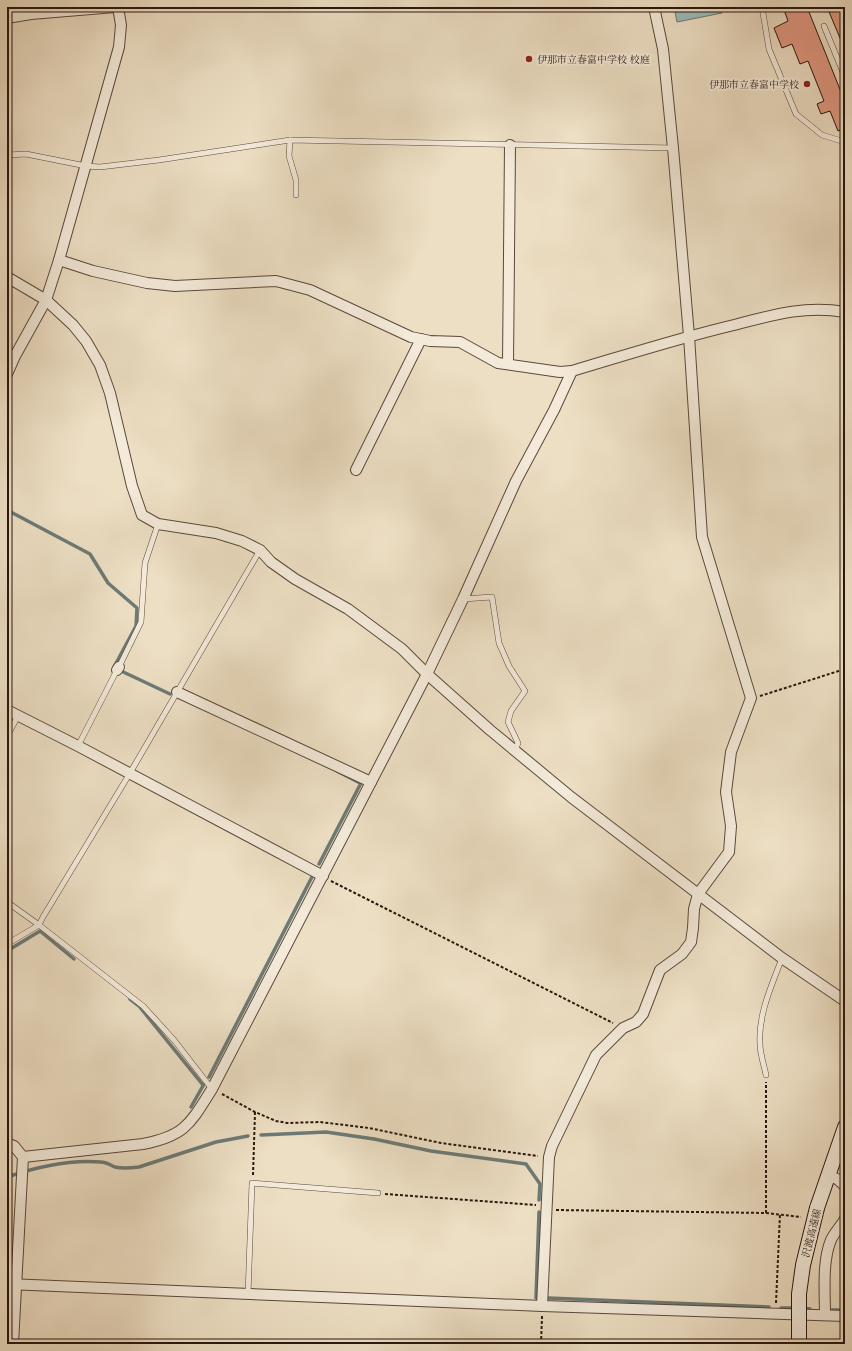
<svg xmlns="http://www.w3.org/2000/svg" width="852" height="1351" font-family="'Libre Caslon Text','Noto Serif JP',serif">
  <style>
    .water { fill: #9abcba; stroke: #6d7a76 }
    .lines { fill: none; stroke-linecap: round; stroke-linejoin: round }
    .stream { stroke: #6d7a76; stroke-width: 3.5 }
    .building { fill: #e29982; stroke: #2a160f }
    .service-casing { stroke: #5b483c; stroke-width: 6 }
    .minor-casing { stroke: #5b483c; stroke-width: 12 }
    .secondary-casing { stroke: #2a160f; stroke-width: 16 }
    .path { stroke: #2a160f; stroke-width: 2; stroke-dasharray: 3 2; stroke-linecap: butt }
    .service { stroke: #f3ead9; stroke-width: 5 }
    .minor { stroke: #f3ead9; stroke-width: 10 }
    .secondary { stroke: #f3ead9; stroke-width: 14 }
    .secondary-bridge-casing { stroke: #2a160f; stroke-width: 16; stroke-linecap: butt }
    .secondary-bridge { stroke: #f3ead9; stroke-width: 14 }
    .poi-dot { fill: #8f2418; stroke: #f3ead9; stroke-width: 1.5 }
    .labels { text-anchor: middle; stroke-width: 4; stroke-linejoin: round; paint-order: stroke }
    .poi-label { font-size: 10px; fill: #2a160f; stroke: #f3ead9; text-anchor: start }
    .street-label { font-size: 10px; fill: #2a160f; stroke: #f3ead9 }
  </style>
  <rect width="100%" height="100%" fill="#eddfc4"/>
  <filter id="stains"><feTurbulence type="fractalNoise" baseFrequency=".005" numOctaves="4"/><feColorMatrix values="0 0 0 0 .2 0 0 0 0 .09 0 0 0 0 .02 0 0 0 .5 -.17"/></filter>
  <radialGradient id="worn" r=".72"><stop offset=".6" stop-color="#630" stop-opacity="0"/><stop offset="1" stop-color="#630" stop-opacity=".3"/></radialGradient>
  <path class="water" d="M674,7h47l1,6 -45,9z"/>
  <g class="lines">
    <g class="stream">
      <path d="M7,510l83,44 18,29 29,25 -1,18 -22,41"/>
      <path d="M119,670l51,24"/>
      <path d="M319,864l41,-79v-2l-23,-12"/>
      <path d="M7,951l33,-20 34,28"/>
      <path d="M130,999l9,7 64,79"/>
      <path d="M209,1077l104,-202"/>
      <path d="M191,1107l13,-23"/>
      <path d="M261,1135l65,-3 48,7 57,12 95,13 14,20 -1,16"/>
      <path d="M7,1177c29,-10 62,-18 94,-15 5,0 9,3 14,5 8,2 16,1 24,0l77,-25 32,-6"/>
      <path d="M536,1298l3,-86"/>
      <path d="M548,1298l221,9"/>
      <path d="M781,1308h15"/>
      <path d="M802,1308l8,1"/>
      <path d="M832,1310h13"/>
    </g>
  </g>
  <g class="building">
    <path d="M783,7h24l38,95v26l-7,3 -8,-20 -9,3 -4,-10 7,-3 -16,-40 -8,3 -8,-20 -10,4 -8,-20 14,-7z"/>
    <path d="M827,7h18v43z"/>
  </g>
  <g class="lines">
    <g class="service-casing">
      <g id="service">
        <path d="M762,7l7,42 27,65 26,21 23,7"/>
        <path d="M824,26l21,51"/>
        <path d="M290,140l-1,16 7,24v15"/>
        <path d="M7,155l19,-1 60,12 14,1 59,-7 131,-20 383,8"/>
        <path d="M463,599l29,-2 7,46 10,23 16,25 -14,20 -3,11 10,21 -3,8"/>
        <path d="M119,667l22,-45 4,-59 13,-39"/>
        <path d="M7,736l11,-20"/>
        <path d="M78,746l39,-76"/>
        <path d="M7,902l32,23 104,81 31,34 38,49"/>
        <path d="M7,944l32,-19 4,-8 87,-144 130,-223"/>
        <path d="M766,1075c-2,-10 -6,-21 -6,-31 -2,-30 12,-59 22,-86"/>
        <path d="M248,1295l4,-112 126,10"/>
      </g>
    </g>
    <g class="minor-casing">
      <g id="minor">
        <path d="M7,18l24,-4 84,-7"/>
        <path d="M59,260l34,11 54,12 28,3 101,-5 34,9 101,47 19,4 30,1 38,21 62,9 12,-1c54,-16 107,-33 162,-46 38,-10 71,-20 111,-13"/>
        <path d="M7,277l39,23 27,25 13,16 14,24 10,28 22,93 10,29 16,9 58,9 26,8 18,9 11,12 24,17 53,30 54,40 25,25 63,56 81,67 211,161 63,43"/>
        <path d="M508,364l2,-219"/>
        <path d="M7,374l8,-18 31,-56 13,-40 60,-213 2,-22 -3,-18"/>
        <path d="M356,470l65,-131"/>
        <path d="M117,670l2,-3"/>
        <path d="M177,692l194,90"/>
        <path d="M7,710l71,36 245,130"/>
        <path d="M7,1143l7,3 9,11 -10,187"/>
        <path d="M23,1157l120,-13c42,-8 47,-20 69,-55l215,-415 36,-75 53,-118 38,-71 18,-39"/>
        <path d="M827,1175l10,4 8,7"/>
        <path d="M7,1284l535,22 303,10"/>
        <path d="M542,1306l7,-149 3,-11 44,-91 27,-27 13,-6 7,-8 17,-44 22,-16 9,-12 2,-14 1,-19 4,-15 31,-42 2,-26 -5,-34 5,-40 20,-54 -49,-161 -13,-201 -16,-188 -10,-99 -9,-42"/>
        <path d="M825,1315c0,-22 -3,-54 6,-75 3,-7 10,-14 14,-21"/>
      </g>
    </g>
    <g class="secondary-casing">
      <path id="secondary" d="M817,1208l28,-81"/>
    </g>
    <g class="path">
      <path d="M760,696l85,-27"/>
      <path d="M331,881l282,142"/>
      <path d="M222,1094l33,18 21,9 11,2 33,-1 49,6 72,15 97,13"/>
      <path d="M7,1168l5,-1"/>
      <path d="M253,1175l2,-63"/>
      <path d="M385,1194l151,11"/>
      <path d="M556,1210l210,3 35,4"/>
      <path d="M766,1213v-131"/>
      <path d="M776,1303l4,-89"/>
      <path d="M541,1344l1,-28"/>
    </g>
    <use href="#service" class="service"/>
    <use href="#minor" class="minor"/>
    <use href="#secondary" class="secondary"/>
    <g class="secondary-bridge-casing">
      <path id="secondary-bridge" d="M799,1344v-50l4,-29 14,-57"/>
    </g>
    <use href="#secondary-bridge" class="secondary-bridge"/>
  </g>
  <g class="poi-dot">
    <circle cx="529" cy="59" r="4"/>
    <circle cx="807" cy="84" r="4"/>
  </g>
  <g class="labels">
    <g class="poi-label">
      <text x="537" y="63">伊那市立春富中学校 校庭</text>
      <text x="799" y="88" text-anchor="end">伊那市立春富中学校</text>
    </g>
    <g class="street-label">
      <text transform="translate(811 1233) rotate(-76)" y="4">沢渡高遠線</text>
    </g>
  </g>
  <rect width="852" height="1351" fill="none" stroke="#eddfc4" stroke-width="24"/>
  <rect x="8" y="8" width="836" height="1335" fill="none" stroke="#2a160f" stroke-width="2"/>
  <rect x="12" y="12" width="828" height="1327" fill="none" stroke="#2a160f"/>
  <rect width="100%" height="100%" filter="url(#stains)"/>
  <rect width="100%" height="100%" fill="url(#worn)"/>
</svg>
